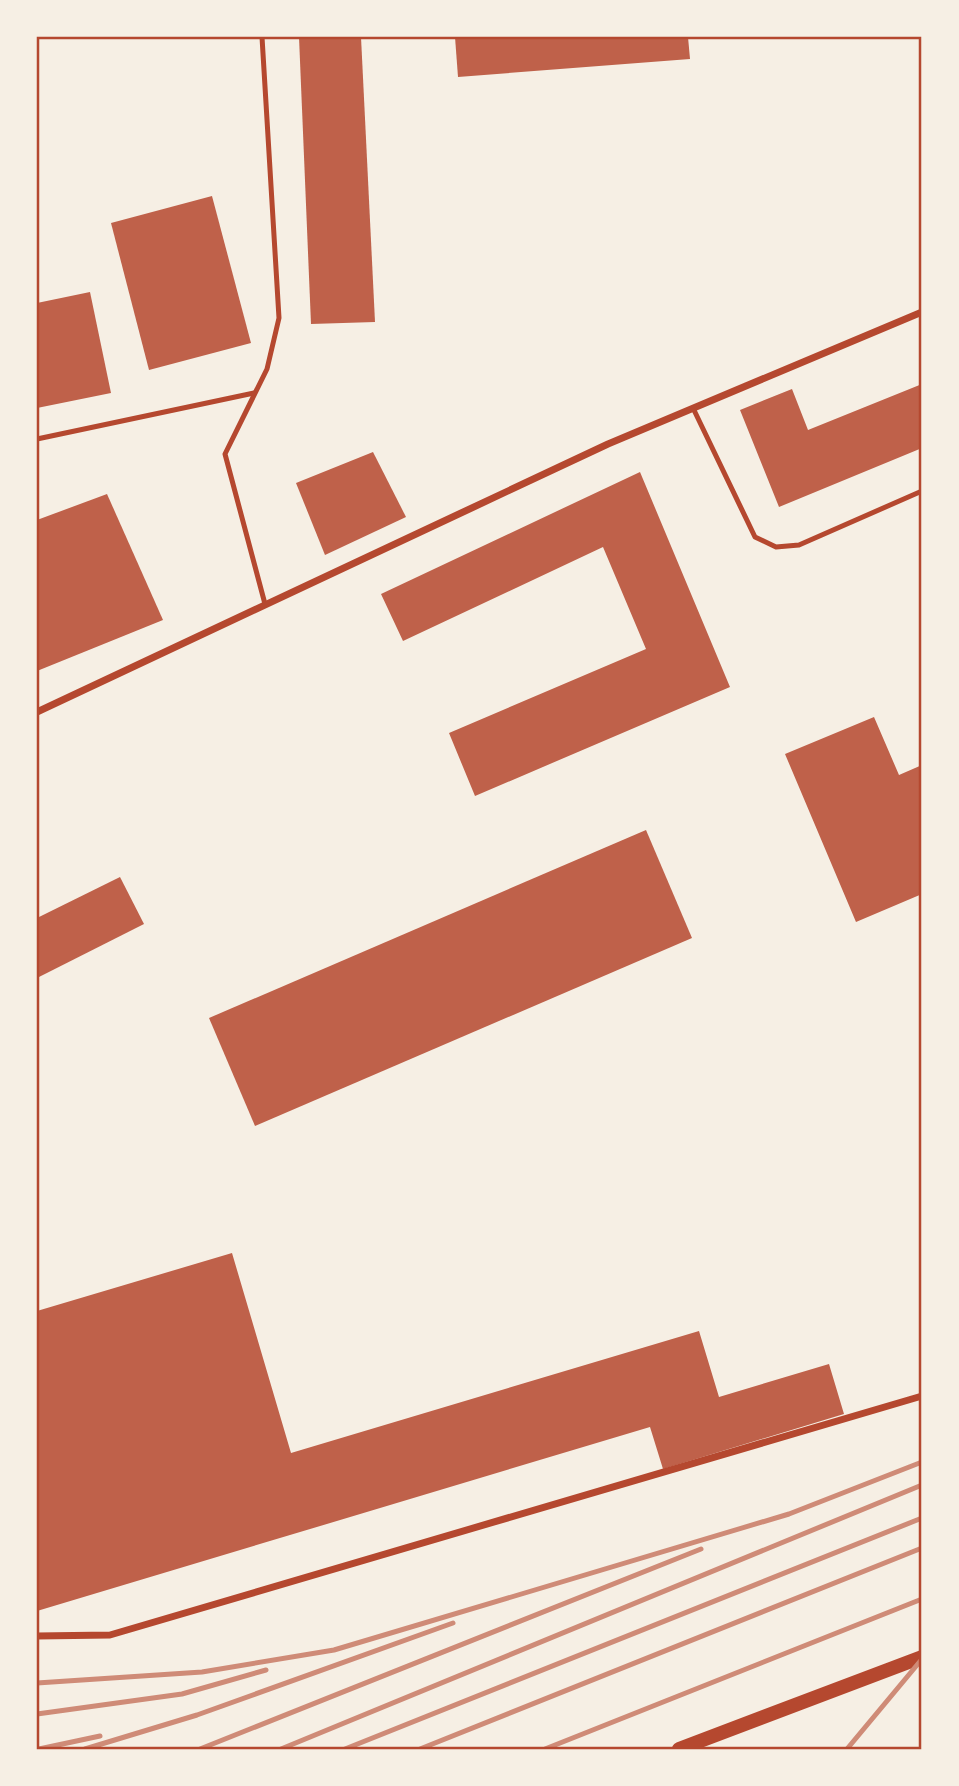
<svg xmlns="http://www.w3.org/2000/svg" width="959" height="1786" font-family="Barlow,sans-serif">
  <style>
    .building { fill: #bf614a }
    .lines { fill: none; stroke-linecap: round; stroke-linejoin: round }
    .service { stroke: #b5482f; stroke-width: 5 }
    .minor { stroke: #b5482f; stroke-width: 7 }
    .secondary { stroke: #b5482f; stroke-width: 14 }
    .rail { stroke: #cf8b77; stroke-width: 5 }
    .neatline { fill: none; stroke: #b5482f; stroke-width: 2.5 }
  </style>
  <rect width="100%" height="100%" fill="#f6efe4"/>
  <g class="building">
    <path d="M299,37h62l14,285 -64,2z"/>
    <path d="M455,37h233l2,22 -232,18z"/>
    <path d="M212,196l39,147 -102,27 -38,-147z"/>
    <path d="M90,292l21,101 -74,15v-105z"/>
    <path d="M922,384v64l-143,59 -39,-97 52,-21 16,41z"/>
    <path d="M373,452l33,65 -81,38 -29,-72z"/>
    <path d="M640,472l90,215 -255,109 -26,-63 197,-84 -43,-102 -200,94 -22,-47z"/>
    <path d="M107,494l56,126 -126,51v-151z"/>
    <path d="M874,717l25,58 23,-10v129l-66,28 -71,-168z"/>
    <path d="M646,830l46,108 -437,188 -46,-108z"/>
    <path d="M120,877l24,47 -107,54v-60z"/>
    <path d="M232,1253l59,200 408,-122 20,66 110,-33 15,50 -181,55 -13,-42 -613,184v-300z"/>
  </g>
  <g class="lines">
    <g class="service">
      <path d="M262,37l17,281 -12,51 -42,85 40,150"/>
      <path d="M693,408l62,129 21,10 23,-2 123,-54"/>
      <path d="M37,439l217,-46"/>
    </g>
    <g class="minor">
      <path d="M37,712l571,-268 314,-132"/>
      <path d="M37,1636l73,-1 812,-239"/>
    </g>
    <path class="secondary" d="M679,1749l243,-92"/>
    <g class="rail">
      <path d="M37,1683l165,-11 132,-22 455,-136 133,-52"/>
      <path d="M37,1714l145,-20 84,-24"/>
      <path d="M39,1749l61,-13"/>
      <path d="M85,1749l112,-34 256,-92"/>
      <path d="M200,1749l501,-200"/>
      <path d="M281,1749l641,-264"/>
      <path d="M345,1749l577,-231"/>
      <path d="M420,1749l502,-201"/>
      <path d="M545,1749l377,-150"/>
      <path d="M847,1749l75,-90"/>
    </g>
  </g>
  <rect width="959" height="1786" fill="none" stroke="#f6efe4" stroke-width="77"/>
  <rect x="38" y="38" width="882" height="1710" class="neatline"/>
</svg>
